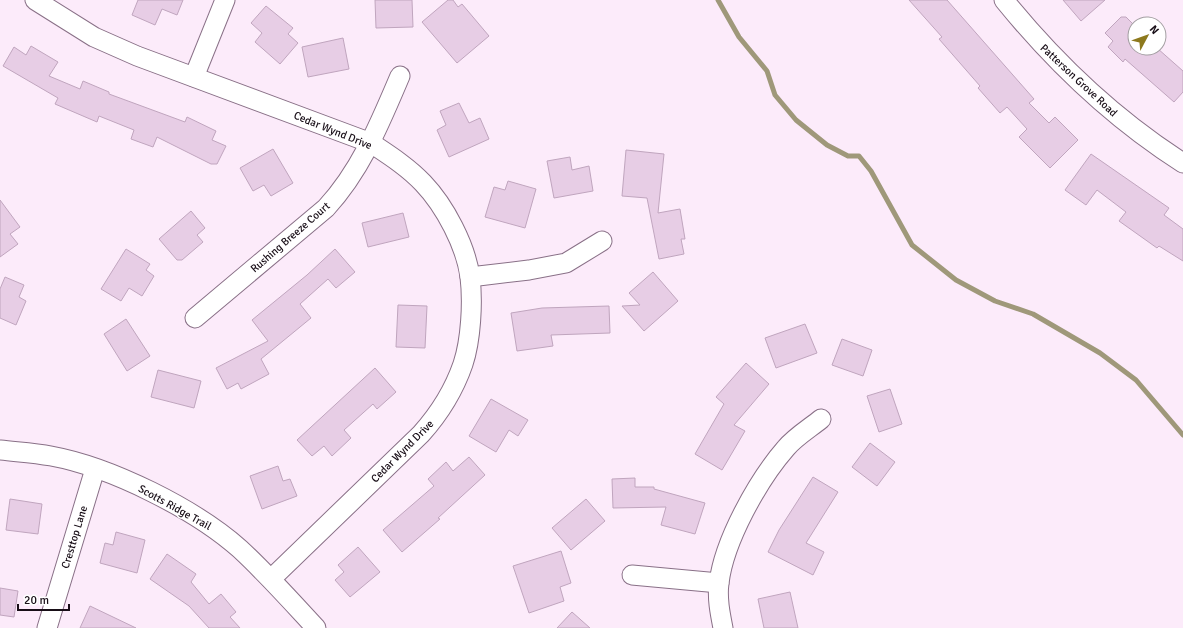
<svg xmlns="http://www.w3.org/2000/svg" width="1183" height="628" font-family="Signika,sans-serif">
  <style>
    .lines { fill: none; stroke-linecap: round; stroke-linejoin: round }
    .stream { stroke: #9f987a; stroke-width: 5 }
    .building { fill: #e7cde5; stroke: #c0a5be }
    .minor-casing { stroke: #897087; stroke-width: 21 }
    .minor { stroke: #fff; stroke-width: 19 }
    .labels { text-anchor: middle; stroke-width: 3; stroke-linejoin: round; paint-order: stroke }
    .street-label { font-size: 11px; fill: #180e17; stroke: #fff }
  </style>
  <rect width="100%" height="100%" fill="#fcebfa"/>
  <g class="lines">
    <path class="stream" d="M718,0l21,37 28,34 8,24 21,25 31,25 21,11h11l12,15 41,74 44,35 39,21 38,13 67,39 36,27 47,55"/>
  </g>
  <g class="building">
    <path d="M138,0h45l-6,15 -15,-6 -7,16 -23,-10z"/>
    <path d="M375,0h37l1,27 -37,1z"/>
    <path d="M448,0h5l5,7 4,-3 27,32 -32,27 -35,-41z"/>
    <path d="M909,0h38l87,99 -5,4 20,20 6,-6 23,23 -28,28 -31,-31 8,-8 -20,-22 -7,6 -22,-25 2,-2 -41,-47 3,-2z"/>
    <path d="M1063,0h42l-24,21z"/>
    <path d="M266,6l27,22 -5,6 10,9 -18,21 -25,-22 7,-9 -11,-10z"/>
    <path d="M1121,17h5l9,9v22h22l26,23v21l-9,10 -49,-43 -2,3 -15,-15 5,-6 -8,-8z"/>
    <path d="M343,38l6,31 -41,8 -6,-30z"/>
    <path d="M31,46l27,16 -9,14 31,13 3,-8 26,11v2l76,28 2,-5 29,14 -4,9 14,6 -9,18h-6l-54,-27 -4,10 -22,-8 3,-9 -35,-14 -2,6 -42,-18 3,-6 -55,-32 11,-19 12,8z"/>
    <path d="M459,103l10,20 11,-5 9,21 -40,18 -12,-27 9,-5 -6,-14z"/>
    <path d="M273,149l20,34 -22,13 -7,-11 -11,6 -13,-23z"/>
    <path d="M626,150l38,4 -6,59 22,-4 5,30h-4l3,15 -25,5 -12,-61 -25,-2z"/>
    <path d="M1091,154l78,54 -5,7 19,14v32l-24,-15 -2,2 -38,-27 7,-9 -29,-22 -11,15 -21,-15z"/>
    <path d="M570,157l2,13 17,-4 4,25 -39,7 -7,-37z"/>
    <path d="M508,181l28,8 -11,39 -40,-11 9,-30 11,3z"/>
    <path d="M0,200l20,27 -10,7 8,10 -18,13z"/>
    <path d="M191,211l14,17 -8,7 6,7 -21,18h-5l-18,-21z"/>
    <path d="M403,213l6,24 -41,10 -6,-24z"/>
    <path d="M126,249l24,15 -4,6 8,6 -12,20 -13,-8 -8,13 -20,-12z"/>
    <path d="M335,249l20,23 -19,16 -8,-9 -28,25 11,14 -50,41 8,15 -28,15 -3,-6 -11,6 -11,-21 52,-27 -16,-21 55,-45z"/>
    <path d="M653,272l25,29 -34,30 -22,-25 18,-1 -11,-12z"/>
    <path d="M5,277l19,8 -5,12 7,4 -10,24 -16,-7v-29z"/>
    <path d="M398,305l29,1 -2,42 -29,-1z"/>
    <path d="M609,306l1,27 -59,2 2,11 -36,5 -6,-38 31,-5z"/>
    <path d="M126,319l24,37 -23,15 -23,-37z"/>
    <path d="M805,324l12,29 -41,15 -11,-30z"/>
    <path d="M842,339l30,11 -9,26 -31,-11z"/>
    <path d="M746,363l23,21 -35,41 11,6 -23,39 -27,-16 29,-50 -8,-7z"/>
    <path d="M375,368l21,24 -19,17 -4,-5 -29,26 7,8 -19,18 -8,-10 -12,10 -15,-16z"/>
    <path d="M158,370l43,11 -7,27 -43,-11z"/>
    <path d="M890,389l12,35 -23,8 -12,-36z"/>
    <path d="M491,399l37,21 -10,16 -9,-6 -13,22 -27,-16z"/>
    <path d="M870,443l25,19 -18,24 -25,-19z"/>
    <path d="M469,457l16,18 -47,43 2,1 -38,33 -19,-22 51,-44 -6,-7 18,-17 7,9z"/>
    <path d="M278,466l5,15 7,-2 7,17 -35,13 -12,-33z"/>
    <path d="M813,477l25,15 -32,51 18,9 -11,23 -45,-23 11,-22z"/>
    <path d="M635,478v9h19v2l51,14 -10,31 -34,-9 5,-18 -53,1 -1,-29z"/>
    <path d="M10,499l32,5 -4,30 -32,-4z"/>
    <path d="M586,499l19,22 -34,29 -19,-22z"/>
    <path d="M116,532l29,8 -8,33 -37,-10 5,-20 8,2z"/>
    <path d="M358,547l22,25 -30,25 -15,-17 9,-8 -6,-7z"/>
    <path d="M561,551l10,32 -11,4 4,14 -35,12 -16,-47z"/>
    <path d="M167,554l29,20 -5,8 18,22 12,-10 15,18 -6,5 10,11h-31l-20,-22 -39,-27z"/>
    <path d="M0,588l18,3 -4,26 -14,-2z"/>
    <path d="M790,592l8,36h-34l-6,-29z"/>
    <path d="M90,606l46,22h-56z"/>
    <path d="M572,612l18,16h-33z"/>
  </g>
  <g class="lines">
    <g class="minor-casing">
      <g id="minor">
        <path d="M35,0l59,37 43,19 234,87c18,12 37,24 52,40 22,23 43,63 47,94 3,25 1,63 -7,87 -9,26 -24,50 -42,70l-150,145"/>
        <path d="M1004,0c52,64 110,119 179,163"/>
        <path d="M194,77l31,-77"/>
        <path d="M470,277l59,-7 37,-7 36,-22"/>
        <path d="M195,318l131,-110c35,-38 54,-85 74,-132"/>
        <path d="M0,450c17,2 34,3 51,6 60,11 144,53 189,93 27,25 51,52 76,79"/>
        <path d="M632,575l87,8"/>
        <path d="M47,628l48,-159"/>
        <path d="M723,628c-3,-15 -6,-30 -4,-45 5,-42 39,-103 67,-135 9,-11 24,-20 35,-29"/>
      </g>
    </g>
    <use href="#minor" class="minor"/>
  </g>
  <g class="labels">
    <g class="street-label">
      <text transform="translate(1079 80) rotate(43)" y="4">Patterson Grove Road</text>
      <text transform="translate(333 130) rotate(22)" y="4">Cedar Wynd Drive</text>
      <text transform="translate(290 237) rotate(-41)" y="4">Rushing Breeze Court</text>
      <text transform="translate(402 451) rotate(-45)" y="4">Cedar Wynd Drive</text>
      <text transform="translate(175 507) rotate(29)" y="4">Scotts Ridge Trail</text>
      <text transform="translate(74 537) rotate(-73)" y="4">Cresttop Lane</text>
    </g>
  </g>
  <g transform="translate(1147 36) rotate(49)"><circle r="19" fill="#ffffff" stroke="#a39fa2"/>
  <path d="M0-3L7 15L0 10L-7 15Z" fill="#8d791e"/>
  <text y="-6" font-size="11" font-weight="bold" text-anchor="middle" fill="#180e17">N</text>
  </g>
  <path d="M18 604v6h51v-6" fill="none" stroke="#180e17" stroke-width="2"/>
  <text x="24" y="604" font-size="12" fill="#180e17" stroke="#ffffff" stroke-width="3" paint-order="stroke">20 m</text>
</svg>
